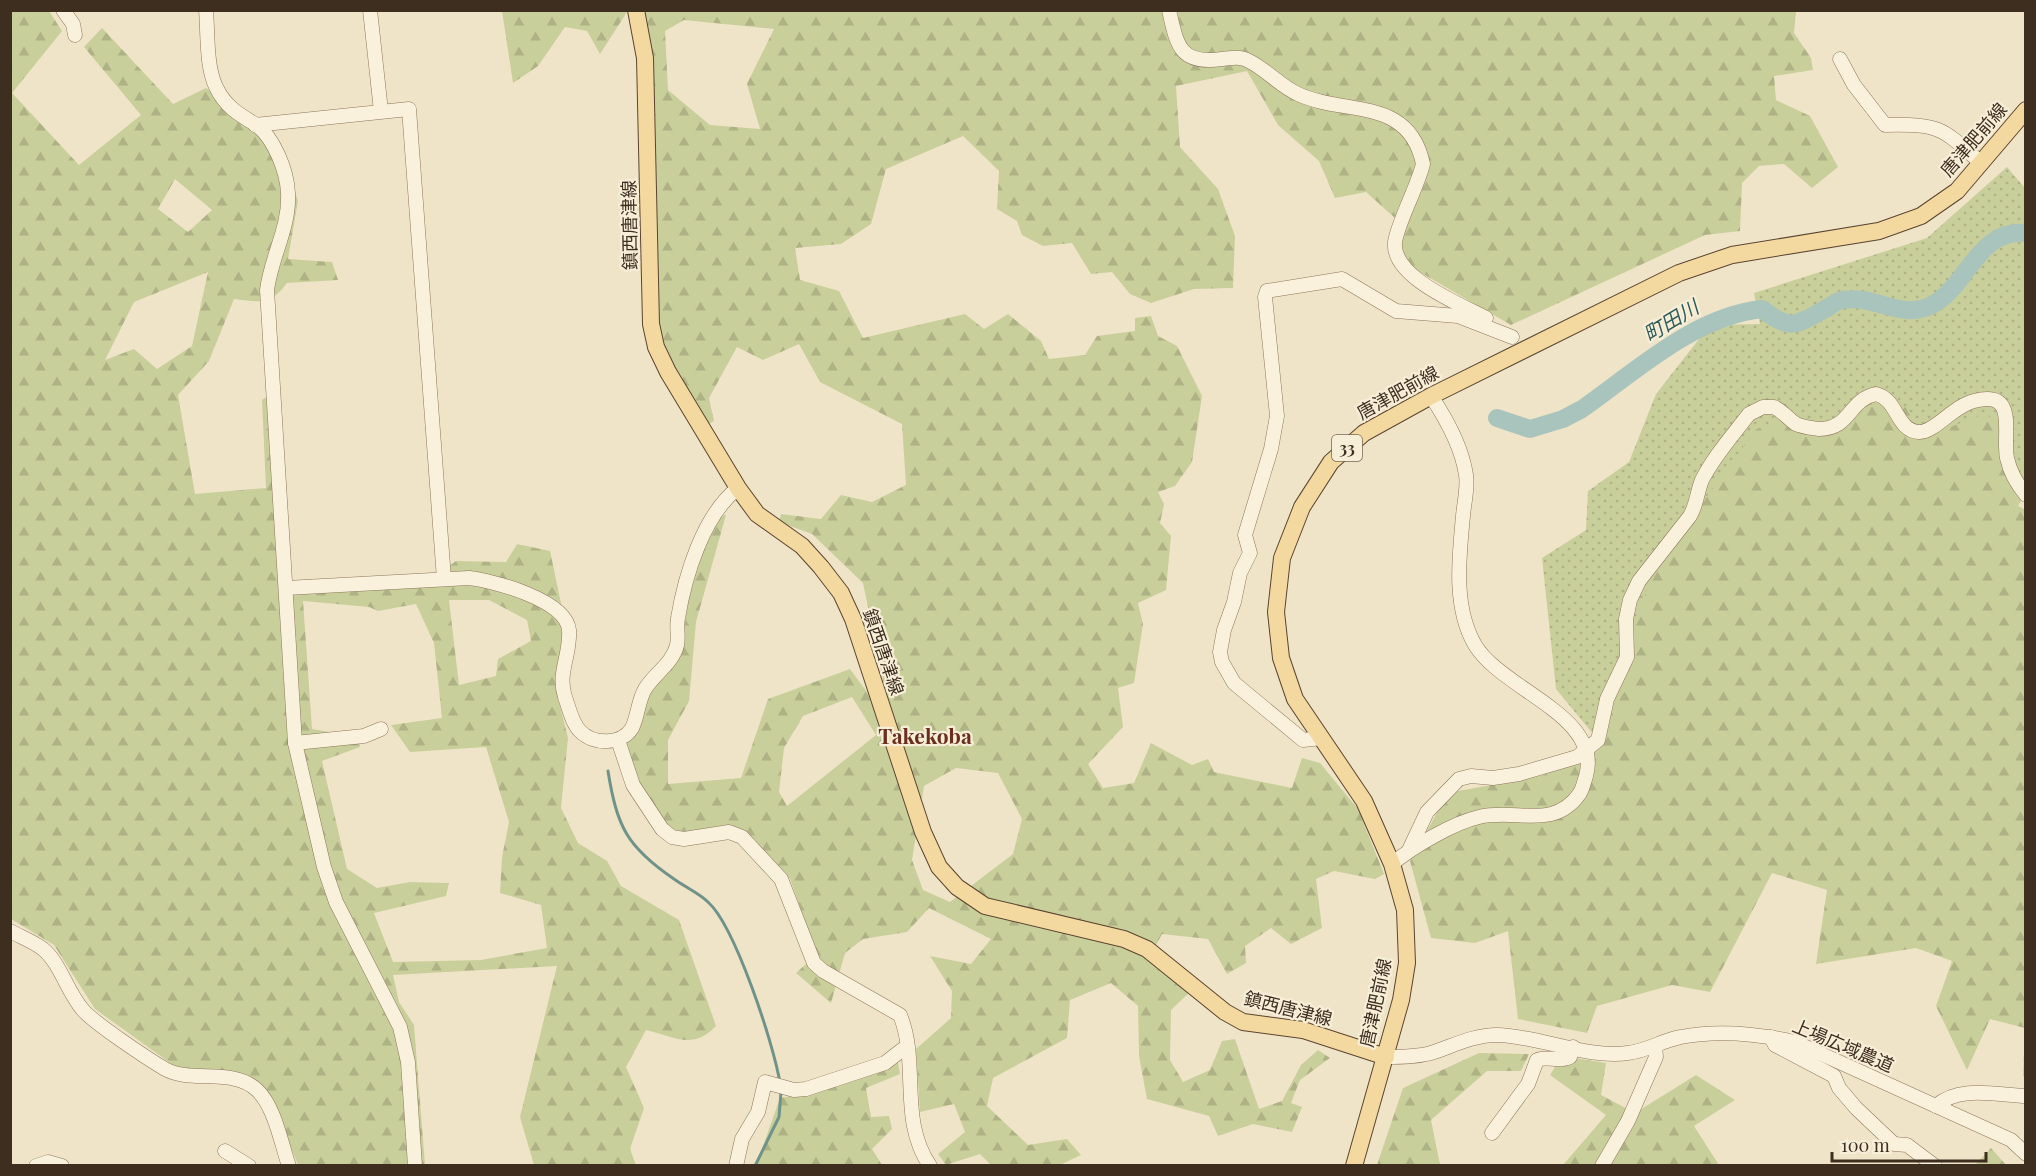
<svg xmlns="http://www.w3.org/2000/svg" width="2036" height="1176" font-family="'Playfair Display','Noto Sans JP',serif">
  <style>
    .grass { fill: url(#grass-dots) }
    .forest { fill: url(#forest-firs); fill-rule: evenodd }
    .lines { fill: none; stroke-linecap: round; stroke-linejoin: round }
    .stream { stroke: #6f938a; stroke-width: 3 }
    .river { stroke: #a9c4bc; stroke-width: 18 }
    .minor-casing { stroke: #8d765c; stroke-width: 15 }
    .major-casing { stroke: #5b4430; stroke-width: 18 }
    .minor { stroke: #faf1dc; stroke-width: 14 }
    .major { stroke: #f3d9a0; stroke-width: 16 }
    .labels { text-anchor: middle; stroke-width: 4.5; stroke-linejoin: round; paint-order: stroke }
    .shield { fill: #f7eed8; stroke: #756857; stroke-width: 1.5 }
    .shield-label { font-size: 16px; font-weight: bold; fill: #3d2e20 }
    .street-label { font-size: 18px; fill: #3d2e20; stroke: #f7eed8 }
    .water-label { font-size: 20px; font-style: italic; fill: #2f5d5a; stroke: #f7eed8 }
    .quarter-label { font-size: 21px; font-weight: bold; fill: #6b2e1e; stroke: #f7eed8 }
  </style>
  <defs>
    <pattern id="grass-dots" width="8" height="8" patternUnits="userSpaceOnUse" patternTransform="scale(1.5)"><rect width="8" height="8" fill="#c9cf9b"/><path d="M2 2h.1M6 6h.1" fill="none" stroke="#aeb285" stroke-width="1.8" stroke-linecap="round"/></pattern>
    <pattern id="forest-firs" width="22" height="20" patternUnits="userSpaceOnUse" patternTransform="scale(1.5)"><rect width="22" height="20" fill="#c9cf9b"/><path d="M5 1l3.5 6h-7zM16 11l3.5 6h-7z" fill="#aeb285"/></pattern>
  </defs>
  <rect width="100%" height="100%" fill="#f0e4c8"/>
  <path class="grass" d="M2007,167l18,21 1,305 -8,13 -8,-81 -417,309 -37,-45 -14,-131 44,-28 2,-39 41,-29 27,-68 54,-69 50,-1 -6,-31 173,-55z"/>
  <g class="forest">
    <path d="M10,11h39l13,20 -50,62 67,72 62,-50 -57,-68 18,-19 71,76 33,-16 72,52 20,61 -10,58 44,3 6,18 -51,3c-17,23 -27,19 -53,16l-25,62 -31,34 17,99 71,-6 -4,-88 6,-4 15,191 146,-6 27,-20 50,1 11,-18 33,7 19,90 -12,53 11,44 -7,70 17,35 29,18 14,25 58,34 37,106c-23,25 -43,10 -70,4l-20,37 18,41 -14,41 6,16h-102l-14,-48 37,-151 -164,9 6,27 15,23 11,140h-127l-26,-65 -28,-23 -64,-7 -85,-61 -41,-64 -43,-26zM175,179l37,31 -24,22 -30,-23zM208,272l-16,74 -35,23 -23,-20 -29,11 29,-58zM449,600h40l38,20 4,21 -33,18 -2,17 -37,9zM303,601l66,6 9,4 38,-7 18,39 8,75 -51,7 19,27 76,-5 23,75 -7,35 -2,36 41,12 6,43 -66,12 -88,2 -19,-49 72,-17 3,-13 -39,-1 -33,6 -30,-19 -25,-108 38,-14 -1,-10 -47,-8z"/>
    <path d="M502,11h1294l-2,22 17,25 2,12 -39,6 2,24 34,16 28,51 -26,21 -28,-24 -25,2 -17,17 -2,48 -35,4 -194,90 -105,-61 -6,-19 5,-18 -39,-35 -31,6 -16,-37 -41,-36 -31,-54 -71,15 4,61 38,42 17,47 -2,52 -39,1 -43,14 -21,-9 -18,-22 -21,2 -19,-31 -29,3 -21,-11 -5,-14 -20,-12 2,-38 -36,-35 -77,33 -15,55 -30,20 -46,4 5,32 39,11 24,47 102,-24 19,15 24,-15 33,27 8,18 36,-4 12,-19 38,-5v-13l16,-2 7,20 19,10 25,50 -10,66 -17,24 -17,6 6,12 -4,19 11,13 -5,54 -28,13 5,21 -9,59 -16,5 5,39 -35,37 15,24 31,-5 17,-40 41,22 16,-6 6,13 78,16 10,-30 18,5 38,46 26,65 -9,5 -41,-8 -18,8 6,49 -31,16 -20,-16 -26,18 1,17 -19,11 -19,-35 -46,-5 -10,19 39,38 -20,19 -1,50 13,22 27,-12 12,-29 13,-2 24,70 23,-8 19,-36 17,-15 12,8 -30,22 -9,23 11,4 -10,25 -39,-8 -35,12 -9,-20 -62,-17 -8,-43 -1,-50 -27,-23 -41,17 -3,38 -74,40 -6,28 41,39 39,-6 14,16 -21,10 -68,1 -12,-12 -34,11 -8,-11 27,-22 -11,-28 -34,8 -4,-63 35,-31 1,-27 -22,-35 41,8 20,-25 -62,-31 -22,24 -44,7 -18,14 -14,50 -35,-30 21,-19 -27,-75 -48,-49 -24,-4 -27,9 -21,-5 -34,-50 -11,-36 13,-15 7,-32 36,-40 7,-58 26,-82 12,-2 -30,107 -7,79 -21,39v44l73,-6 27,-79 82,-30 20,27 15,-7 -22,-106 -51,-49 -33,-12 2,-8 40,5 20,-24 31,7 34,-17 -4,-61 -82,-42 -21,-38 -36,16 -26,-13 -28,51 5,23 -9,5 -41,-72 -8,-38 -4,-269 -25,-35 -27,42 -13,-23 -22,-4 -27,39 -25,17zM684,20l90,9 -27,55 13,45 -50,-4 -42,-35 -3,-59zM852,697l24,38 -89,71 -8,-14 5,-44 19,-32zM956,768l42,5 24,46 -9,35 -63,48 -27,-12 -11,-30 12,-74z"/>
    <path d="M1874,401l31,5 23,30 55,-22 27,11 8,81 8,4 -1,567 -2,-1 2,-48 -35,-9 -23,51 -31,-64 16,-45 -36,-13 -100,16 11,-74 -55,-17 -62,119 -38,-7 -75,21 -10,27 -69,-14 -10,-88 -33,12 -44,-5 -21,-77 38,-68 96,-18 49,-41 61,-164 101,-140 33,-16 48,16z"/>
    <path d="M1479,1053l50,1 -8,17h-34l-56,49 9,45h-63l26,-77z"/>
    <path d="M1562,1056l44,7 -5,32 34,18 61,-38 39,25 -41,26 25,39h-156l43,-50 -56,-40z"/>
    <path d="M898,1062l2,12 -34,14 5,29 18,-1 3,13 -20,20 10,16 -126,1 24,-68 28,-5z"/>
    <path d="M1991,1148l15,17h-31z"/>
  </g>
  <g class="lines">
    <g class="stream">
      <path d="M608,771c9,56 19,76 66,108 11,8 25,14 34,23 27,24 66,143 72,181"/>
      <path d="M755,1166l24,-49 2,-25"/>
    </g>
    <path class="river" d="M1497,418l33,11 33,-10 19,-10c54,-38 113,-93 180,-100 30,23 34,16 65,-1 5,-3 11,-8 16,-8 31,-6 58,21 89,5 35,-18 46,-77 94,-72"/>
    <g class="minor-casing">
      <g id="minor">
        <path d="M63,10l10,14 2,11"/>
        <path d="M206,10c2,24 0,56 10,77 9,19 22,27 39,37 19,13 32,47 33,69 2,34 -17,64 -21,97l28,453 29,124 12,35 64,125 8,35 7,104"/>
        <path d="M370,10l11,101"/>
        <path d="M1169,10c8,36 11,55 53,49 10,-1 18,-3 27,2 18,9 31,25 49,33 47,22 111,2 125,70 -6,24 -25,58 -28,78 -4,35 65,62 91,76"/>
        <path d="M1840,59l14,26 31,40c55,-1 56,2 96,38"/>
        <path d="M255,125l154,-16 35,470"/>
        <path d="M286,588l183,-10c25,3 97,22 100,52 2,24 -12,43 -4,67 4,11 7,26 15,34 13,14 42,14 52,-3 6,-12 6,-27 13,-39 9,-15 28,-26 32,-44 2,-8 -1,-18 1,-27 7,-42 25,-103 60,-130"/>
        <path d="M1322,738l-19,2 -69,-57 -12,-21 -2,-10 4,-22 10,-28 6,-29 10,-20 -5,-18 26,-86 6,-33 -12,-119 2,-6 75,-12 54,32 62,5 54,21"/>
        <path d="M618,740l15,45 29,44 10,8 12,2 45,-7 13,5 39,42 33,84 9,8 77,44c20,49 -2,104 30,151"/>
        <path d="M295,743l69,-7 17,-7"/>
        <path d="M1410,848l17,-36 32,-33 12,-3 22,2 26,-4 58,-17 21,-17 9,-41 20,-42 -1,-38 4,-19 9,-19 51,-65c7,-12 7,-24 12,-36 12,-24 31,-45 47,-66l14,-7h11c9,4 14,12 22,17 6,3 16,4 23,5 32,0 29,-29 57,-35 22,5 20,37 43,38 15,1 34,-26 55,-31 45,-12 28,32 33,57 3,14 9,25 19,37"/>
        <path d="M1392,864c20,-17 61,-41 87,-47 37,-9 75,14 101,-24 3,-5 4,-11 6,-17 17,-60 -84,-86 -111,-131 -22,-38 -16,-87 -12,-129 1,-13 5,-28 3,-41 -4,-28 -19,-55 -35,-79"/>
        <path d="M10,931c11,6 24,11 33,18 18,15 24,43 40,61 11,13 65,49 82,59 27,15 68,-2 92,21 18,17 24,53 32,76"/>
        <path d="M1771,1037l4,8 59,31 5,12 17,20 38,36 13,1 28,21"/>
        <path d="M1386,1057c15,0 30,0 45,-4 22,-7 42,-18 66,-18 43,1 90,24 131,18 19,-2 35,-13 53,-16 36,-7 78,-3 114,5l216,98 15,14"/>
        <path d="M1936,1106c23,-21 60,-11 90,-10"/>
        <path d="M1492,1133l36,-49 9,-24c11,-5 22,3 33,-3l3,-10"/>
        <path d="M225,1151l24,15"/>
        <path d="M36,1166l12,-4 14,4"/>
        <path d="M736,1166l6,-27 16,-27 7,-30 29,8 12,-1 79,-26 22,-17"/>
        <path d="M1602,1166l26,-45 28,-64 -1,-11"/>
      </g>
    </g>
    <g class="major-casing">
      <g id="major">
        <path d="M636,10l9,48 6,266 5,23 12,25 70,116 19,26 45,32 19,21 20,26 12,26 70,213 16,35 18,20 28,19 139,33 23,10 78,63 18,10 60,8 83,27"/>
        <path d="M1354,1166l47,-166 6,-37 -2,-53 -13,-46 -28,-63 -69,-102 -14,-41 -5,-46 6,-54 20,-51 29,-45 33,-29 67,-37 248,-123 53,-18 147,-24 42,-15 36,-25 69,-81"/>
      </g>
    </g>
    <use href="#minor" class="minor"/>
    <use href="#major" class="major"/>
  </g>
  <g class="labels">
    <rect class="shield" x="1332" y="435" width="30" height="26" rx="4.5"/>
    <g class="shield-label">
      <text x="1347" y="454">33</text>
    </g>
    <g class="street-label">
      <text transform="translate(1974 140) rotate(-49)" y="6">唐津肥前線</text>
      <text transform="translate(630 225) rotate(-91)" y="6">鎮西唐津線</text>
      <text transform="translate(1398 393) rotate(-29)" y="6">唐津肥前線</text>
      <text transform="translate(883 652) rotate(71)" y="6">鎮西唐津線</text>
      <text transform="translate(1376 1003) rotate(-78)" y="6">唐津肥前線</text>
      <text transform="translate(1288 1009) rotate(14)" y="6">鎮西唐津線</text>
      <text transform="translate(1843 1046) rotate(23)" y="6">上場広域農道</text>
    </g>
    <g class="water-label">
      <text transform="translate(1671 321) rotate(-31)" y="7">町田川</text>
    </g>
    <g class="quarter-label">
      <text x="925" y="744">Takekoba</text>
    </g>
  </g>
  <rect width="2036" height="1176" fill="none" stroke="#3d2e20" stroke-width="24"/>
  <path d="M1832 1152v9h154v-9" fill="none" stroke="#3d2e20" stroke-width="3"/>
  <text x="1841" y="1152" font-size="18" fill="#3d2e20" stroke="#f7eed8" stroke-width="4.5" paint-order="stroke">100 m</text>
</svg>
